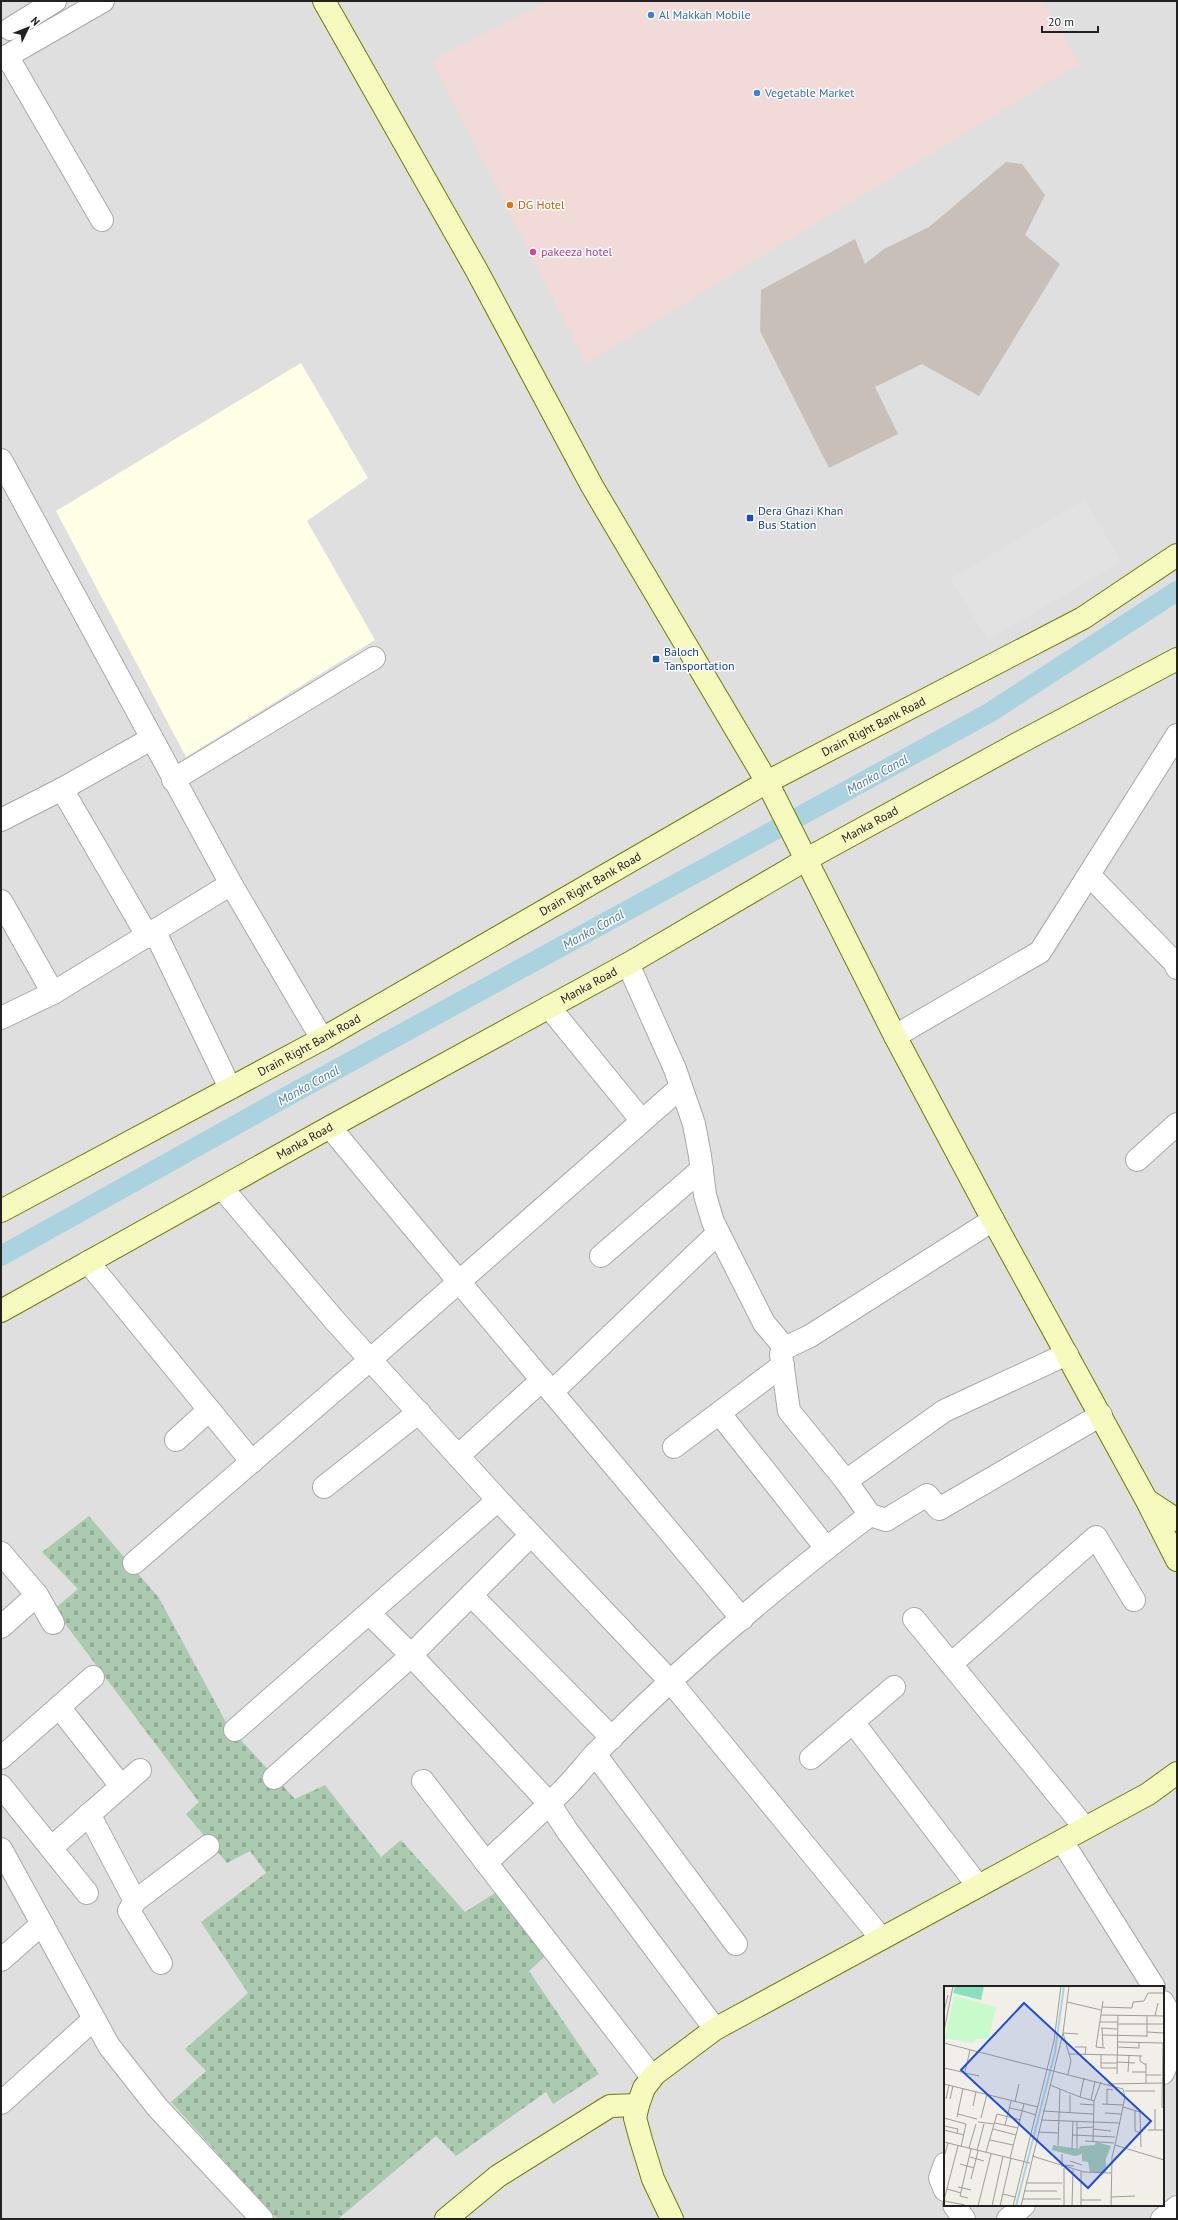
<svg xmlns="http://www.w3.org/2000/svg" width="1178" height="2220" font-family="'PT Sans',sans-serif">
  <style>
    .residential { fill: #e0dfdf; fill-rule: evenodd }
    .commercial { fill: #f2dad9 }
    .education { fill: #ffffe5 }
    .cemetery { fill: url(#cemetery-stones) }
    .parking { fill: #e2e2e2 }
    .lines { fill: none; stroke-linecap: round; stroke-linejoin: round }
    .canal { stroke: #aad3df; stroke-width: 20 }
    .building { fill: #c7bfb8 }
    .street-casing { stroke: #a9a9a9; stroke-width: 24 }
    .secondary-casing { stroke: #707d05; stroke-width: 24 }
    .street { stroke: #fff; stroke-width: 22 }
    .secondary { stroke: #f7fabf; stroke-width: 22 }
    .shop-dot { fill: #3f7fe0; stroke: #fff; stroke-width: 1.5 }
    .food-dot { fill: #e8710a; stroke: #fff; stroke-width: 1.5 }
    .hotel-dot { fill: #d1479c; stroke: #fff; stroke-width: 1.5 }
    .transit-dot { fill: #1a4fb4; stroke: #fff; stroke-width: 1.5 }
    .labels { text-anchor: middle; stroke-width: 3; stroke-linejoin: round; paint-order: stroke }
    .shop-label { font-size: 12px; fill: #366cbe; stroke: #fff; text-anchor: start }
    .food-label { font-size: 12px; fill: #c56008; stroke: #fff; text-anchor: start }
    .hotel-label { font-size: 12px; fill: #b23c85; stroke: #fff; text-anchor: start }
    .transit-label { font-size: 12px; fill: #164399; stroke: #fff; text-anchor: start }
    .street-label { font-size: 12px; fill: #222; stroke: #fff }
    .water-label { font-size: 13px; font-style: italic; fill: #4a7aab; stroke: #fff }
    .inset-river { fill: none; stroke: #aad3df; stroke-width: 2 }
    .inset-road { fill: none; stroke: #9f9d99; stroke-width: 1 }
    .view { fill: #1d4ed8; fill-opacity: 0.15; stroke: #1d4ed8; stroke-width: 2 }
    .inset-edge { fill: none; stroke: #222; stroke-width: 2 }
  </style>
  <defs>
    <pattern id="cemetery-stones" width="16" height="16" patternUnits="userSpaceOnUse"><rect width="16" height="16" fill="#aacbaf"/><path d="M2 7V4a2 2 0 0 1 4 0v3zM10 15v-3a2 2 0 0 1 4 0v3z" fill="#92ae96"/></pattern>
  </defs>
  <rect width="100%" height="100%" fill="#f2efe9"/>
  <path class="residential" d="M1,1h1176v2218h-1176zM945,1987h218v218h-218z"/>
  <path class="commercial" d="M548,1h495l36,63 -493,299 -154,-303z"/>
  <path class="education" d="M301,363l67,115 -61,43 68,119 -189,117 -130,-246z"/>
  <path class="cemetery" d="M89,1516l70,82 69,128 67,73 30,-14 56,72 20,-17 64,72 33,-21 55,58 -24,22 70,103 -46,30 -7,-12 -90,64 -20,-20 -98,83h-61l-106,-117 35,-31 -21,-22 63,-56 -47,-71 65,-49 -16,-22 -23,12 -41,-49 13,-12 -145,-193 24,-20 -36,-37z"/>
  <path class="parking" d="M1085,499l36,63 -133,78 -38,-61z"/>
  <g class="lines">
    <path class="canal" d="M1,1256l283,-158 705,-385 188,-122"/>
  </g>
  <path class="building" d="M1006,162l16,2 23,31 -20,40 35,29 -81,132 -57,-32 -47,23 23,47 -69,34 -69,-137 1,-41 94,-51 10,25 19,-15 45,-22z"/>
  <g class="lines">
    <g class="street-casing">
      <g id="street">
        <path d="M10,29l45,-28"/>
        <path d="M9,55l94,-54"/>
        <path d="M7,56l95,164"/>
        <path d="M1,460l230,424 91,155"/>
        <path d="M173,780l201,-122"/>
        <path d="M62,789l86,148"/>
        <path d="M1,820l61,-31 89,-50"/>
        <path d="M1089,875l85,87 3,6"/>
        <path d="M1,901l52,92"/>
        <path d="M155,932l75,156"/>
        <path d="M628,964l47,105 19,55 6,32 5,39 8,27 51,101 21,25"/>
        <path d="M549,1007l93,114"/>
        <path d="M1,1018l52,-25 178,-109"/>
        <path d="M895,1036l145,-84 137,-217"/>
        <path d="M330,1127c136,165 276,327 412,492"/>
        <path d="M1137,1160l40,-36"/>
        <path d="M222,1188l114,134 162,178 173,182 210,256"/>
        <path d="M993,1220l-183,116 -25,12 -4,6 8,57 57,70 24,34 16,5 41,-25 12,14 162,-94"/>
        <path d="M601,1256l101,-87"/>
        <path d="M88,1262l164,200"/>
        <path d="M552,1392l166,-159"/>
        <path d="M720,1414l106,134"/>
        <path d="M176,1440l33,-30"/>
        <path d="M674,1447l109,-82"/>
        <path d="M458,1456l84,-76"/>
        <path d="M846,1481l98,-70 123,-57"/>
        <path d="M324,1487l95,-75"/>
        <path d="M1,1553l36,42 16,28"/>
        <path d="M134,1563l237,-204 310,-272"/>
        <path d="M471,1595l141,143"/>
        <path d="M369,1613l42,42 138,148 19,29 147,197"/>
        <path d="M914,1619l171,209"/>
        <path d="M1,1627l36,-32"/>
        <path d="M951,1664l145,-127 38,63"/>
        <path d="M59,1707l62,79"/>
        <path d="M853,1722l125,164"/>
        <path d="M235,1730l263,-230"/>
        <path d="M595,1754l141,190"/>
        <path d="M1,1758l92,-81"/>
        <path d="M811,1758l83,-71"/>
        <path d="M274,1778l128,-114 129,-129"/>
        <path d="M423,1781l229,296"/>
        <path d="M1,1786l86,107"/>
        <path d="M89,1814l46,87 -6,10 32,52"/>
        <path d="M1062,1841l92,146"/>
        <path d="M51,1848l89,-78"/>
        <path d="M1,1849l108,197 48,61 105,112"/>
        <path d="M486,1863c26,-25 54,-49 79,-75 11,-11 20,-23 30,-34 85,-86 178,-166 275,-239"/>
        <path d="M135,1901l73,-55"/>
        <path d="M1,1960l41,-36"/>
        <path d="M1163,2002l5,9 6,36 -11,26"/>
        <path d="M1,2103l93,-84"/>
        <path d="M945,2164l-5,14 5,12"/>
        <path d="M954,2205l10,14"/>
        <path d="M1008,2219l16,-14"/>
        <path d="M1162,2219l15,-12"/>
      </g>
    </g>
    <g class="secondary-casing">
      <g id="secondary">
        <path d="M324,1l153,270 115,215 175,296 128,254 98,184 154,281 30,59"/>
        <path id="s1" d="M1,1211l321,-172 445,-257 316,-164 94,-63"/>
        <path id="s2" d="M1,1311l329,-184 298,-163 179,-105 210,-115 160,-85"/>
        <path d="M1148,1501l29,19"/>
        <path d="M446,2219l52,-43 112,-70 28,-1"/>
        <path d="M672,2219l-19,-40 -12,-39 -6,-22 3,-13 6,-17 11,-14 60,-45 433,-235 29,-21"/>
      </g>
    </g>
    <use href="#street" class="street"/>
    <use href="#secondary" class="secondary"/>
  </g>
  <g class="shop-dot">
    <circle cx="651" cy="15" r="4"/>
    <circle cx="757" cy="93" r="4"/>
  </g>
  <circle class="food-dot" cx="510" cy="205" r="4"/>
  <circle class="hotel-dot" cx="533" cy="252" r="4"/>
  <g class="transit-dot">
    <rect x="746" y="514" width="8" height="8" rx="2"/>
    <rect x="652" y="655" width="8" height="8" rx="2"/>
  </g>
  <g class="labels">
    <g class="shop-label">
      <text x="659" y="19">Al Makkah Mobile</text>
      <text x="765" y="97">Vegetable Market</text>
    </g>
    <g class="food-label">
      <text x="518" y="209">DG Hotel</text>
    </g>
    <g class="hotel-label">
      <text x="541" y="256">pakeeza hotel</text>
    </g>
    <g class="transit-label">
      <text x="758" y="515">Dera Ghazi Khan<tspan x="758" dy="14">Bus Station</tspan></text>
      <text x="664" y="656">Baloch<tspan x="664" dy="14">Tansportation</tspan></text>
    </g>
    <g class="street-label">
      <text dy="4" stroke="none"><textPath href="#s1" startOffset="998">Drain Right Bank Road</textPath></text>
      <text dy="4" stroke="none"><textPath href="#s2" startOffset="996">Manka Road</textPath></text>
      <text dy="4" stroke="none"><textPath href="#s1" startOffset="674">Drain Right Bank Road</textPath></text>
      <text dy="4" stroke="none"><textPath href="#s2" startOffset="672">Manka Road</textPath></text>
      <text dy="4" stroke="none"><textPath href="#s1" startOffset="350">Drain Right Bank Road</textPath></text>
      <text dy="4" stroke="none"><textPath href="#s2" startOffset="348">Manka Road</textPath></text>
    </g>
    <g class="water-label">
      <text transform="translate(877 774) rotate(-29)" y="5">Manka Canal</text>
      <text transform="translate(593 929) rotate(-29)" y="5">Manka Canal</text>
      <text transform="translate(308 1085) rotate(-29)" y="5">Manka Canal</text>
    </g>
  </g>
  <g transform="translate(944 1986)">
    <rect width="220" height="220" fill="#f2efe9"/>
    <path d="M152,156l15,4 -5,13v13h-16l-2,-10 -6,-1v-7l-7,2 -23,-6 1,-5 26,4 1,-3 15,-1z" fill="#aacbaf"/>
    <path d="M10,10l42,11 -7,32h-12l-4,4 -28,-5z" fill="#c8facc"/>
    <path d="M11,0h29l-3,14 -28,-7z" fill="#88e0be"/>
    <path class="inset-river" d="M72,220l39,-154 9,-66"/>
    <path class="inset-road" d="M159,15l-7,46 9,1M123,16l34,8M158,21l30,1 1,-6 11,-1 4,-8h16M0,26l4,-17M157,29l63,1M203,30v21M211,30l3,-13M156,36h17M173,38h47M157,42l16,1M158,42l1,19M0,45l9,-45M203,46l17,1M158,49l45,1M173,56l47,1M0,57l179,46 2,8 -10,48 49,15M219,57l-1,64 2,1M131,61h11l-1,8M173,61l22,1v-5M125,68l48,1M157,69v13h16M173,69l25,1M196,70v5l6,4M173,76l18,1M157,77h16M202,77v20M0,82l18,4M21,86l5,-22M184,86l1,-16M188,86h14M21,87l14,3M124,88l3,-13 -8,-28 15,1M173,88l1,-59M202,89h15M140,92l-4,19 14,4M0,98l94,23M164,98l56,-1M106,99l30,12M181,105h30M126,109v18M2,113l3,-14M6,113l3,-13M147,114l4,-19M71,116l4,-18M136,118l14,1M158,118l21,1M163,118v-15l6,1M29,120l3,-14M179,121l17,5 1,35M66,122l13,3M191,124v21l6,2M79,125l13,4M99,125l50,3M161,127l16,1M14,128l19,5M13,131l6,-29M0,132l22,6 -5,23M37,132l6,-24M97,134l78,3M133,135v28M34,136l16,2M51,137l23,5M61,139l6,-24M0,140l14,3 -1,4M133,142l16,-1M49,143l23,6M149,143l18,2M0,144l20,5M204,144h16M211,144v-21M94,146l20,1M129,149l42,2M46,154l23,5M141,155l29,2M149,155l1,-40 7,-19M0,156l86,21M114,159l2,-56M25,162l7,-24M128,163l1,-28M33,165l7,-27M42,166l11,-38 24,6M88,170l52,16 27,1M0,171l4,-14M26,171l14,4M66,172l14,-54M126,175l12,4M16,178l14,4M118,179l12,1M118,181v-13M27,193l7,-28M82,197h36M14,201l13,3M3,203l14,4M80,205h33M59,208l12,3M167,211l24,-1M24,212l-8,-2 11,-47M78,213h39M0,214l14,-54M137,214h20M0,215l21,4M34,220l13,-52M48,220l11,-50M56,220l11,-48M69,220l41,-165 7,-55M77,220l42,-173 6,-47M120,220v-38M128,220l1,-36M137,220v-34M167,220l1,-49 3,-12"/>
    <path class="view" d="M80,17l127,118 -63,67 -127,-118z"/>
    <rect width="220" height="220" class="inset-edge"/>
  </g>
  <rect width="1178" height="2220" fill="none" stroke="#222222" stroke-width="4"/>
  <g transform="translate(28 28) rotate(47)" stroke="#ffffff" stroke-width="3" paint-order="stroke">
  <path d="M0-3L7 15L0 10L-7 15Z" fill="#222222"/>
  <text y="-6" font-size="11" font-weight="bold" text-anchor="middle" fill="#222222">N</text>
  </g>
  <path d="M1042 26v6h56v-6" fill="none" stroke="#222222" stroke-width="2"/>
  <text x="1048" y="26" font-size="12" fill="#222222" stroke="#ffffff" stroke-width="3" paint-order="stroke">20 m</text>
</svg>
